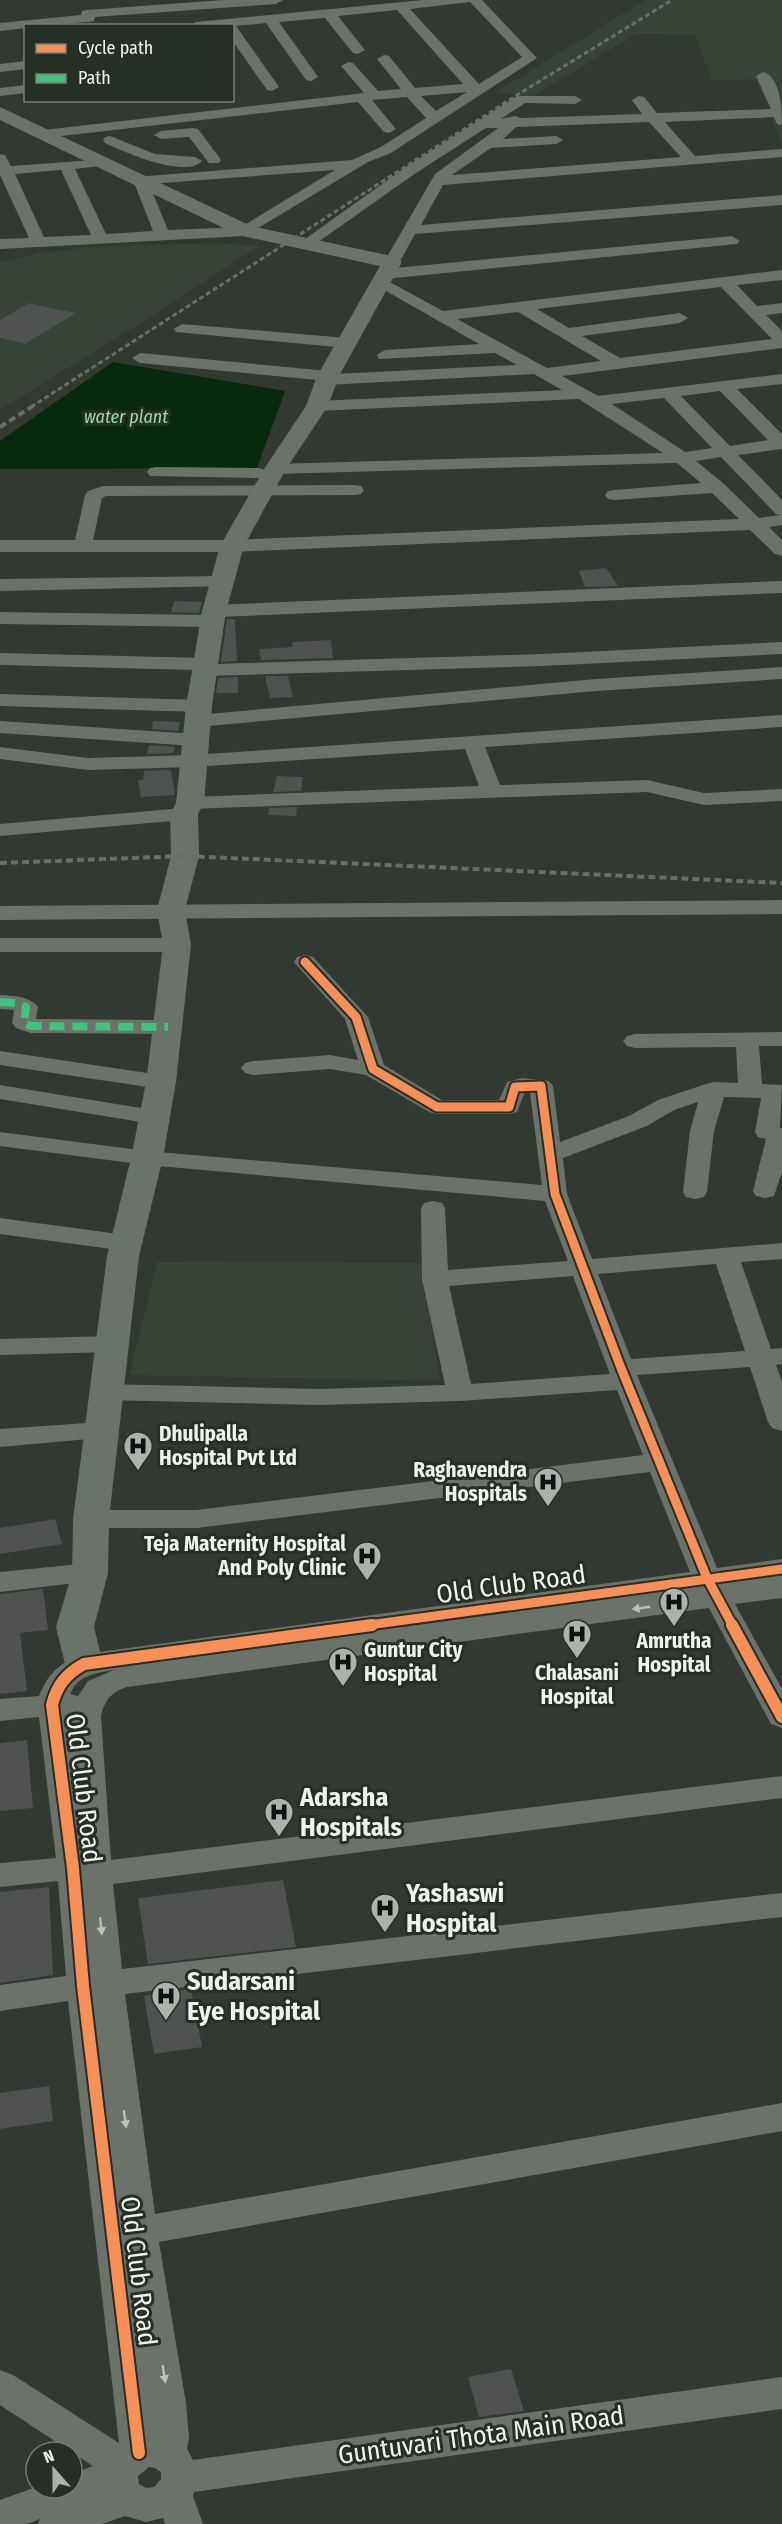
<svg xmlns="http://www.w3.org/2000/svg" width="782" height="2524" font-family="'Fira Sans Condensed',sans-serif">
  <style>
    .built { fill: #364336 }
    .water { fill: #062a0b }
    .building { fill: #4f5251 }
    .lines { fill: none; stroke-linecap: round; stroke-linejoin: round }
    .minor { fill: #6a726a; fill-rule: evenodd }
    .major { fill: #697369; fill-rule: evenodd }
    .rail-far1 { stroke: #686e68; stroke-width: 3; stroke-dasharray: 5 3; stroke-linecap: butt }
    .rail { stroke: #686e68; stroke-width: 4; stroke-dasharray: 7 4; stroke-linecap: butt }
    .quiet { stroke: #40c37c; stroke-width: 8; stroke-dasharray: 15 8; stroke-linecap: butt }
    .cycleway-far1-casing { stroke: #262f26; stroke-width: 13 }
    .cycleway-casing { stroke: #262f26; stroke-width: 16 }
    .cycleway-far1 { stroke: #f78f57; stroke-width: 9 }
    .cycleway { stroke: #f78f57; stroke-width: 12 }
    .oneway { fill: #b9bfb9 }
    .labels { text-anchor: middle; stroke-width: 6; stroke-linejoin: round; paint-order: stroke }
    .far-water-label { font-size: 18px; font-style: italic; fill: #96e099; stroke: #262f26 }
    .poi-label { font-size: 21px; font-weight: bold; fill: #edf3ed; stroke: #262f26; text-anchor: start }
    .near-street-label { font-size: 26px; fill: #edf3ed; stroke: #262f26 }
    .near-poi-label { font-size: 26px; font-weight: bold; fill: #edf3ed; stroke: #262f26; text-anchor: start }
  </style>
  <rect width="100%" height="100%" fill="#323832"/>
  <g class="built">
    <path d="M645,0h137v144l-26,-65 -44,2 -17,-46 -59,-1 -104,63 -36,-5z"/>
    <path d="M216,243l43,3 -97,64 -162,100v-148l34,-8 55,-7z"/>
    <path d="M157,1262l265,1 18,118 -311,-6z"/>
  </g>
  <path class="water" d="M113,362l172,29 -28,77 -257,1v-28z"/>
  <g class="building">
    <path d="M29,303l21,5 26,5 -51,31 -25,-6v-18z"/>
    <path d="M606,568l12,18 -33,1 -6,-16z"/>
    <path d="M174,601l28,1 -3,11 -28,-1z"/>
    <path d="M227,619h8l2,42 -16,1z"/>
    <path d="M331,640l2,18 -72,2 -2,-11 34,-2 -1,-5z"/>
    <path d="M265,676h23l5,21 -23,1z"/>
    <path d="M238,677v16h-22l2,-15z"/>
    <path d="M153,721l27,1 -2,9 -26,-2z"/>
    <path d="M149,745l26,2 -2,6 -26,1z"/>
    <path d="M171,770l4,25 -34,2 -3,-17h5l1,-9z"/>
    <path d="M277,776l26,1 -2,14 -28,1z"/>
    <path d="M297,807l-1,9 -28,-1 1,-7z"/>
    <path d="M55,1519l7,25 -62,10v-26z"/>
    <path d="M43,1589l5,41 -28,3 7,58 -27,3v-100z"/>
    <path d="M27,1740l6,68 -33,3v-68z"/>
    <path d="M283,1880l13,67 -148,17 -10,-66z"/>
    <path d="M49,1887l4,88 -53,8v-91z"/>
    <path d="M191,1989l11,58 -48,7 -10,-58z"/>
    <path d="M49,2086l4,35 -53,8v-36z"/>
    <path d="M511,2369l13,42 -45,6 -11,-40z"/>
  </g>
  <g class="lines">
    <g class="minor">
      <path d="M223,0h60l-7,4 -181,13 -1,4 -5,1 -63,4v2l-26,3v-8l81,-8 1,-4 5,-1z"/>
      <path d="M423,0h59l55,58 -146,95 -23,9 -123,74 -245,13v-10l29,-1 -29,-63v-21l5,1 6,11 97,-7 2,3 -2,3 -33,4 31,65 47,-3 -20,-51 2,-3 217,-17 29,-13 45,-29 -19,-21 -35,3 24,29 -7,4 -5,-1 -26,-30 -314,36 -7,-4 7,-4 320,-37 -23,-27 7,-4 5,1 25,28 23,-2 -24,-30 7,-4 5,1 26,32 48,-4 -66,-74 -59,6 27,34 -7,4 -5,-1 -28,-35 -46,4 39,55 -7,4 -5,-1 -40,-57 -30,3 43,61 -7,4 -5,-1 -35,-50v-14h-42l6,-4zM470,2l52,55 -43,27 -69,-75zM467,92l-31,19 -15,-15zM61,170l30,65 -47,2 -29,-63zM335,170l-94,57 -73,3 -19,-46z"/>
      <path d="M26,61v8l-26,3v-8z"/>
      <path d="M763,72c18,4 19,39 19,53l-5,-1 -3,-7 -109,5 30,34 87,-7v8l-339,28 -22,40 361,-30v10l-367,29 -17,31h-12l-2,-3 51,-88 63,-46h-12l-70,45 -105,74h-10l-3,-3 108,-77 111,-71h58l7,4 -7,4 -50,-1 -24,16 14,-3 6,2 121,-4 -10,-14 7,-4 5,1 13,16 114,-4 -15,-33zM649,122l32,35 -229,18 39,-27 65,-4 7,-4 -7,-4 -53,3 13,-12z"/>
      <path d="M26,85v8l-26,3v-8z"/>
      <path d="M193,128l5,1 21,28 2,3 -2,3h-10l-20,-26 -28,2 -7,-4 7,-4z"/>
      <path d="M110,136l45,18 40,3 7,4c-17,18 -78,-9 -97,-18l-2,-3 2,-3z"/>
      <path d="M732,236l8,5 -3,3 -352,35 -8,-5 8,-5z"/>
      <path d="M782,270v10l-45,5 20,21 25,-3v10l-16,2 16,16v17l-220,28 36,20 184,-22v10l-45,5 45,45v15l-44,6 44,45v25l-13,2 13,13v16l-7,-2 -25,-24 -518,22h-232v-12h75l10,-45 3,-4 15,-5 252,-1 6,1 3,4 -3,4 -6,1 -249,1 -4,2 -9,42h139l507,-21 -27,-26 -98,7 -6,-1 -3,-4 3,-4 6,-1 87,-7 -24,-20 -402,11 -6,-1 -3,-4 3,-4 6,-1 388,-11 -84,-54 -262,12 -6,-1 -3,-4 3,-4 6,-1 245,-11 -28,-16 -208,11 -8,-5 -178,-17 -8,-5 8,-5 188,18 7,3 182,-9 -22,-12 -116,6 -2,-4 8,-5 94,-6 -107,-61 8,-5 6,2 57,31zM721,287l51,52 -152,19 -38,-22 98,-13 8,-5 -8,-5 -111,15 -32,-19zM518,312l83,49 -54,7 -90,-49zM720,391l48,49 -38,6 -49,-50zM664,398l48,50 -27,4 -73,-48zM721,457l55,57 4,1 -21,3 -36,-35 -27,-22z"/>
      <path d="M182,324l165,14 8,5 -8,5 -171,-16 -2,-3z"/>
      <path d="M156,467l101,1 6,1 3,4 -3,4 -6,1 -107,-2 -3,-4 3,-4z"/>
      <path d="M221,576l7,2 2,4 -2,4 -228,5v-12z"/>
      <path d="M782,581v12l-564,24 5,4 -3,4 -7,2 -213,-3v-12l208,3 -4,-4 3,-4 7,-2z"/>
      <path d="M782,642v12l-239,12 -338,10 -7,-2 -3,-4 -195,-5v-12l206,5 7,2 3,4 327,-10z"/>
      <path d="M782,667v12l-186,12 -399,36 -7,-2 -3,-4 3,-4 7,-2 399,-36z"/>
      <path d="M0,694l199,6 7,2 3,4 -3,4 -7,2 -199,-6z"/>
      <path d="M782,715v12l-297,20 15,38 147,-5 57,13 78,-4v12l-78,4 -57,-13 -456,17 4,5 -4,4 -7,2 -184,16v-12l184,-16 -5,-5 4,-4 7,-2 289,-11 -14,-37 -272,18 -105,3 -88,-11v-12l88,11 105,-3z"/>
      <path d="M0,721l195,13 7,2 3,4 -3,4 -7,2 -195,-13z"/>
      <path d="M782,900v14l-782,6v-14z"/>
      <path d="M0,938h177l8,2 3,5 -3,5 -8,2h-177z"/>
      <path d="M305,955l8,2 55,60 16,48 58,35h57l8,-18 15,-4 27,3 4,5 7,56 69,-26 29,-16 48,-16 8,-2 24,1 -2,-36 -101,1 -8,-2 -4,-5 4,-5 8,-2 147,-2v14h-23l3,38 20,1 -2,43h2v44l-8,24 -9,2 -9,-2 -3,-5 13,-52 -8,-2 -3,-5 6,-34 -37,-1 -10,34 -7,61 -3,5 -9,2 -9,-2 -3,-5 7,-61 8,-29 -24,8 -27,16 -84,32 4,36 25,65 190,-16v16l-41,3 30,87 11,-1v16l-6,1 6,17v49l-10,-3 -4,-6 -18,-55 -113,8 80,193 65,-9v39l-47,6 47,85v39l-11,-4 -62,-116 -582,79c-16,5 -22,13 -26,29l10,144 671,-84v22l-669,86 9,85 660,-76v24l-657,77 30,220 627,-111v28l-623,111 27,161 3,35 -2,11 6,11 589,-83v32l-588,83 -1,4 10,28h-38l-2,-6 -17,4 -21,-6 -23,8h-64l2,-5 -13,5h-27v-24l36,-13 36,1v-14l21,-8 -93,-61v-35l13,5 106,68 -51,-442 -68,10v-26l66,-9 -8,-95 -58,6v-24l56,-5 -17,-141 -39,4v-22l39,-3c8,-22 23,-36 45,-42l606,-82 -40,-100 -453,56h-106l-10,-2 -4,-7 4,-7 10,-2h106l446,-55 -26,-65 -157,11 -140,4 -215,-5 -9,-2 -4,-6 4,-6 9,-2 215,5 125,-4 -23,-106 -1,-71 3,-5 9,-2 9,2 3,5 3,62 120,-9 -23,-60 -398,-36 -147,-19v-14l147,19 395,34 -12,-92 -5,-1 -8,20 -8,2h-72l-8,-2 -63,-37 -36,-6 -77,6 -8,-2 -4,-5 4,-5 8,-2 77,-6 28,5 -13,-41 -51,-57 3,-5zM716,1264l29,87 -114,8 -33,-85zM573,1276l37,98 -139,10 -22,-98zM114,1670l-26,11 -10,15 -8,-2c8,-19 26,-21 44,-24zM72,1713l-1,3 2,35 -5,-37zM149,2467l6,1 6,4v7l-7,8 -8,1 -7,-4 -1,-8z"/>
      <path d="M0,995c13,1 30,1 38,12l-2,12 132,1 8,2 4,5 -4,5 -8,2 -137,-1 -15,-5 -4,-5 2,-13 -14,-1z"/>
      <path d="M0,1051l161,24 8,2 4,5 -4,5 -8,2 -161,-24z"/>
      <path d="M0,1085l153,25 9,2 3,5 -3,5 -9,2 -153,-25z"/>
      <path d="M0,1218l126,17 9,3 4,5 -4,5 -9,3 -126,-17z"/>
      <path d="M111,1336l9,2 4,6 -4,6 -9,2 -111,3v-16z"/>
      <path d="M101,1422l10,3 4,6 -4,6 -111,10v-18z"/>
      <path d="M90,1563l10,3 4,7 -4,7 -100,12v-20z"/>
    </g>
    <path class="major" d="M0,107l251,119 141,30 7,2 3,4 -63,114 -11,30 -42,63 -42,77 -18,65 -14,95 -8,97 -6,11 1,42 -14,54 6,35 -15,137 -13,76 -24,98 -30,263 -1,54 -14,54 9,37 -6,9 -13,4 -13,-4 -6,-9 -9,-37 16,-54 1,-54 34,-263 24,-98 15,-76 17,-137 -6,-35 14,-54 -1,-42 6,-11 10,-97 16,-95 18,-65 44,-77 42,-63 11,-30 63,-110 -142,-31 -238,-115z"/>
    <path class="rail-far1" d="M31,407l486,-312 155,-95"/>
    <g class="rail">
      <path d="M0,427l33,-21"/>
      <path d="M0,863l185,-7 597,27"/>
    </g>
    <path class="quiet" d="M0,1002l16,1 10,4 -2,16 7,3 137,1"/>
    <g class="cycleway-far1-casing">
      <g id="cycleway-far1">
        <path d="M305,962l51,55 17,52 64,38h72l6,-20 26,-1 14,108 66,174 86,210 26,48"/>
        <path d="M361,1626l421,-57"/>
      </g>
    </g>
    <g class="cycleway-casing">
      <g id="cycleway">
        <path d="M732,1625l50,92"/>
        <path d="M139,2453l-56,-467 -10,-118 -21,-163c5,-20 14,-31 32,-41l288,-39"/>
      </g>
    </g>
    <use href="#cycleway-far1" class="cycleway-far1"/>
    <use href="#cycleway" class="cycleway"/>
  </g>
  <defs><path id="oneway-solid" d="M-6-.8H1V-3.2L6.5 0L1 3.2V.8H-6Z" transform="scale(1.5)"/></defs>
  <g class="oneway">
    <use href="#oneway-solid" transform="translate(641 1608) rotate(172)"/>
    <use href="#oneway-solid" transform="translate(101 1926) rotate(84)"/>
    <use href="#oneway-solid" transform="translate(125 2119) rotate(82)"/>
    <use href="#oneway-solid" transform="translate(164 2374) rotate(81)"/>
  </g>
  <defs>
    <g id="hospital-pin" transform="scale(1.5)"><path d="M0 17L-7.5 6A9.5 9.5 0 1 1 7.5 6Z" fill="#acb2ac" stroke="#262f26"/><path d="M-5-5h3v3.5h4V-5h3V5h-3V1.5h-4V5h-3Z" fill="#111"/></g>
  </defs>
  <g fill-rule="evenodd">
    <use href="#hospital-pin" x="138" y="1446"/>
    <use href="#hospital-pin" x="548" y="1482"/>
    <use href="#hospital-pin" x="367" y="1556"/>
    <use href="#hospital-pin" x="674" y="1602"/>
    <use href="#hospital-pin" x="577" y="1634"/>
    <use href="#hospital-pin" x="343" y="1662"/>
    <use href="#hospital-pin" x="279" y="1812"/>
    <use href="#hospital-pin" x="385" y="1908"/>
    <use href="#hospital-pin" x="166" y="1996"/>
  </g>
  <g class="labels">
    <g class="far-water-label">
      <text x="126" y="423">water plant</text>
    </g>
    <g class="poi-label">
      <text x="159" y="1441">Dhulipalla<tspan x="159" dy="24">Hospital Pvt Ltd</tspan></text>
      <text x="527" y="1477" text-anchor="end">Raghavendra<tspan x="527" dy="24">Hospitals</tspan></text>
      <text x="346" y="1551" text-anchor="end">Teja Maternity Hospital<tspan x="346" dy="24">And Poly Clinic</tspan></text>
      <text x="674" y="1648" text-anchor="middle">Amrutha<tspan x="674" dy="24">Hospital</tspan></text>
      <text x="364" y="1657">Guntur City<tspan x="364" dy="24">Hospital</tspan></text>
      <text x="577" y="1680" text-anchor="middle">Chalasani<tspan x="577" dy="24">Hospital</tspan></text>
    </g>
    <g class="near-street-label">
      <text transform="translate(511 1584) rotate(-8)" y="9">Old Club Road</text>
      <text transform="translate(84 1788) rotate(83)" y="9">Old Club Road</text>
      <text transform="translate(139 2271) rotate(83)" y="9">Old Club Road</text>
      <text transform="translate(481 2435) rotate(-8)" y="9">Guntuvari Thota Main Road</text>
    </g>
    <g class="near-poi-label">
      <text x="300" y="1806">Adarsha<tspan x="300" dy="30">Hospitals</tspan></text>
      <text x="406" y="1902">Yashaswi<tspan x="406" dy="30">Hospital</tspan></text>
      <text x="187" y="1990">Sudarsani<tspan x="187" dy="30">Eye Hospital</tspan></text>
    </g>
  </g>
  <rect x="24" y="24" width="210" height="78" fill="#262f26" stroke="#767d76" stroke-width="1.5"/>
  <rect x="36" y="44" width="30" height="9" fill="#f78f57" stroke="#767d76" stroke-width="1.5"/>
  <text x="78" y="54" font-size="18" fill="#edf3ed">Cycle path</text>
  <rect x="36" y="74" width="30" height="9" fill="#40c37c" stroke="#767d76" stroke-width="1.5"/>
  <text x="78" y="84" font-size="18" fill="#edf3ed">Path</text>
  <g transform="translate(54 2470) rotate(339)"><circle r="28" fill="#262f26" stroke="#767d76" stroke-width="1.5"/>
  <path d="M0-4.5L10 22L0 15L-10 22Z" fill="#acb2ac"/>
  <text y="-9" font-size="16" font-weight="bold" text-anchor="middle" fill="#edf3ed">N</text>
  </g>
</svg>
